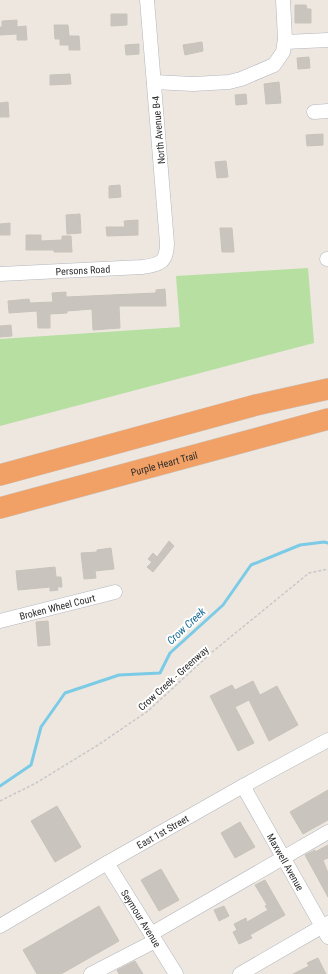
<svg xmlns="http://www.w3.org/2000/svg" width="328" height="974" font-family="'Roboto Condensed',sans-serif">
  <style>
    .green { fill: #b7dfa1 }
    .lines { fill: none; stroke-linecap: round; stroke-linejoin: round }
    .stream { stroke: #7ccbe6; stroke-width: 3 }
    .building { fill: #c9c5be; stroke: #c8c3ba }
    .minor-casing { stroke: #b3b6bf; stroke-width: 15 }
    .highway-casing { stroke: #c8c8c8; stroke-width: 22 }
    .path { stroke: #c8c8c8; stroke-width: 1.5; stroke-dasharray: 3 2; stroke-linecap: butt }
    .minor { stroke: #fff; stroke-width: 14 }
    .highway { stroke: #f2a166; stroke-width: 21 }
    .labels { text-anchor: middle; stroke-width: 4; stroke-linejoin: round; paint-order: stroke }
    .street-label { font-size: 10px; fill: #2c2c2c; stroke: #fff }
    .water-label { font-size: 11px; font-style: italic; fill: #186b95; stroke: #fff }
  </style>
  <rect width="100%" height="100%" fill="#ede7e0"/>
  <path class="green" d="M308,268l6,75 -314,83v-87l180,-12 -4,-51z"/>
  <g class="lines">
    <path class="stream" d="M0,786l31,-21 10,-38 24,-34 54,-18 41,-2 10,-20 53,-48 28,-40 49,-20 24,-3 4,1"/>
  </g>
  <g class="building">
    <path d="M295,5h11l1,4h4v14h-16z"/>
    <path d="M111,14h16v11l-16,1z"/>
    <path d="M17,20v7l9,-1 1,14h-10v-6l-17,1v-8h2v-6z"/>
    <path d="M54,25h14l1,11h10l1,14h-11v-5h-9v-6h-5z"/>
    <path d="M202,42l1,9 -18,4 -2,-10z"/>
    <path d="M139,44v10l-13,1 -1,-10z"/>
    <path d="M309,57l1,11 -12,1 -1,-11z"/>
    <path d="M70,74l1,10 -21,1v-10z"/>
    <path d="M279,82l2,21 -15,1 -2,-20z"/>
    <path d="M246,94l1,10 -11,1 -1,-10z"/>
    <path d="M8,102l1,15h-9v-14z"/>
    <path d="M323,134v11l-16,1 -1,-11z"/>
    <path d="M226,161l2,16 -11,1 -2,-16z"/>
    <path d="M120,185l1,12 -12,1v-12z"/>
    <path d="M80,214l1,19 -14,1 -1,-19z"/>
    <path d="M138,220v15l-31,1 -1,-9h19l-1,-6z"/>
    <path d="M10,223v12h-10v-11z"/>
    <path d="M220,228h12l2,24h-12z"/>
    <path d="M26,235h15v6l21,-1v-4h9l1,16h-18v-2h-28z"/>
    <path d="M165,289l1,17h-47l1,22 -27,2 -1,-21 -25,2v2l-17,1v14h-12l-1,-17 -28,2 -1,-12 21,-2 1,4 23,-1 -1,-9 14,-1v5l90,-4v-3z"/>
    <path d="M11,325l1,11 -12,1v-11z"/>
    <path d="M169,541l5,5 -21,26 -6,-5 5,-5 -4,-3 5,-6 4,4z"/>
    <path d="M111,548l3,21 -19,2 1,7 -12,1 -3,-26 16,-1v-2z"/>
    <path d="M55,567l1,10h5l1,10h-5l1,3 -8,1v-4l-32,3 -2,-19z"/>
    <path d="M48,621l2,24 -12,1 -2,-24z"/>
    <path d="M253,681l7,14 17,-9 21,39 -29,16 -20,-41 -14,7 19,36 -16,8 -28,-55 22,-11 3,5z"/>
    <path d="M328,790v30l-25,14 -13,-22z"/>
    <path d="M57,806l24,41 -26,15 -24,-41z"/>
    <path d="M240,822l15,25 -20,11 -14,-25z"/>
    <path d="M328,845v13l-5,2 5,13v24l-23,-42 10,-5v2z"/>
    <path d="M161,869l18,31 -20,11 -18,-31z"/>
    <path d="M265,880l20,35 -35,20 2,3 -13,6 -6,-12 4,-2 -3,-6 12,-6 1,4 21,-12 -3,-4 2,-1 -12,-20z"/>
    <path d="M99,906l20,35 -58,33h-24l-14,-24z"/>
    <path d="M224,906l5,10 -10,5 -5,-11z"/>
    <path d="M318,958l8,16h-33l16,-8 -2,-3z"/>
    <path d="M135,961l8,13h-24l-2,-4z"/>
  </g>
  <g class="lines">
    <g class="minor-casing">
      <g id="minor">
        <path d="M285,42l43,-2"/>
        <path d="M154,82l39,2 36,-2 12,-3 33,-14 9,-13 2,-13 -2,-39"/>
        <path d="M314,112l14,-1"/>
        <path d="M327,259h1"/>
        <path id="s1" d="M0,274l142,-7c18,-2 25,-5 25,-24l-20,-243"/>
        <path id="s2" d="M0,621l115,-29"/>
        <path id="s3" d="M243,786l85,151"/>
        <path id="s4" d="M107,863l69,111"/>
        <path id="s5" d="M0,926l107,-63 136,-77 85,-46"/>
        <path d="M151,934l177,-102"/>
        <path d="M91,974l64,-33"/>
        <path d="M240,974l88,-51"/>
      </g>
    </g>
    <g class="highway-casing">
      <g id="highway">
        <path d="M0,475l256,-70 72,-16"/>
        <path id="s6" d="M0,508l328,-89"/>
      </g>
    </g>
    <path class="path" d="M0,801l36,-18 62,-38 50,-34 63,-58 98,-80 19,-4"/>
    <use href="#minor" class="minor"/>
    <use href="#highway" class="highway"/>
  </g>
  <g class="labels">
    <g class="street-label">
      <text transform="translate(158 130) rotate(-95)" y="4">North Avenue B-4</text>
      <text dy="4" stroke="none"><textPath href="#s1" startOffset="83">Persons Road</textPath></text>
      <text dy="4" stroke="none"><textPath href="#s6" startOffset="170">Purple Heart Trail</textPath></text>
      <text dy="4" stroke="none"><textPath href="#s2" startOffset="59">Broken Wheel Court</textPath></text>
      <text transform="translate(173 678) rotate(-42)" y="4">Crow Creek - Greenway</text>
      <text dy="4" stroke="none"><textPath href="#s5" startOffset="188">East 1st Street</textPath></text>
      <text dy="4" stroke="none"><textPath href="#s3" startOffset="87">Maxwell Avenue</textPath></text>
      <text dy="4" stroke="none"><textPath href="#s4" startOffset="65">Seymour Avenue</textPath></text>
    </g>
    <g class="water-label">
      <text transform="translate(186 626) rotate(-43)" y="4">Crow Creek</text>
    </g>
  </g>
</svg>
